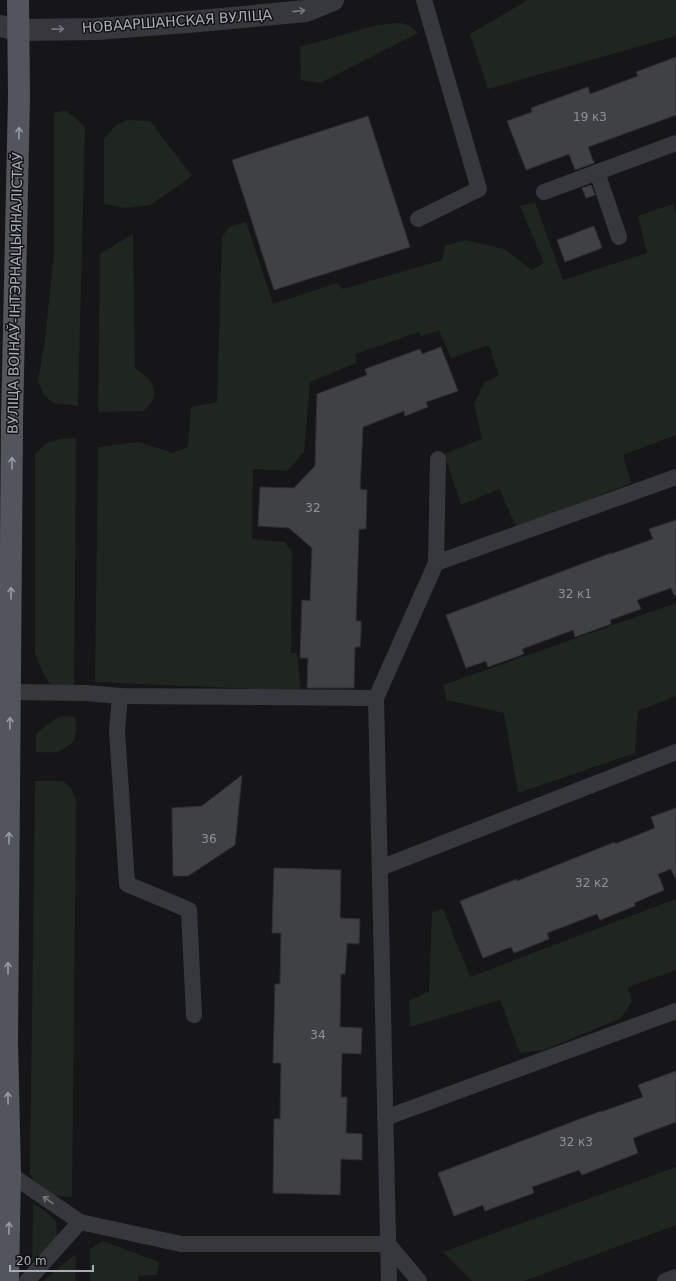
<svg xmlns="http://www.w3.org/2000/svg" width="676" height="1281" font-family="'DejaVu Sans',sans-serif">
  <style>
    .green { fill: #1e261f }
    .building { fill: #404145; stroke: #303034 }
    .lines { fill: none; stroke-linecap: round; stroke-linejoin: round }
    .lane { stroke: #37383d; stroke-width: 16 }
    .street { stroke: #37383d; stroke-width: 22 }
    .primary { stroke: #53555c; stroke-width: 22 }
    .oneway { stroke: #757881 }
    .oneway2 { stroke: #979ba6 }
    .labels { text-anchor: middle; stroke-width: 3; stroke-linejoin: round; paint-order: stroke }
    .number-label { font-size: 12px; fill: #8e929b }
    .street-label { font-size: 14px; fill: #a8adb8; stroke: #111113 }
  </style>
  <rect width="100%" height="100%" fill="#161618"/>
  <g class="green">
    <path d="M528,0h148v36l-188,53 -18,-55z"/>
    <path d="M401,23l9,3 8,7 -98,50 -19,-3 -1,-33 77,-22z"/>
    <path d="M66,110l19,17 -7,279 -25,-3 -10,-9 -5,-13 7,-42 9,-85v-141z"/>
    <path d="M128,120l22,1 42,55 -42,29 -25,3 -21,-4v-65l12,-14z"/>
    <path d="M535,202l28,78 84,-27 -9,-37 35,-12 3,9v222l-53,20 8,28 -114,45 -18,-39 -38,16 -17,-51 38,-15 -8,-35 10,-21 15,-8 -10,-30 -38,13 -12,-28 -18,6 -2,-4 -63,22v9l-46,19 -6,70 -17,19 -34,-2 -1,70 33,3 7,11 -1,100h6l4,38 -206,-9 3,-235 41,-5 34,11 15,-6 3,-40 26,-5 5,-165 7,-10 17,-5 27,82 64,-21 6,6 99,-29 3,-14 20,-6 39,9 28,21 12,-7 -24,-57z"/>
    <path d="M133,234l2,134c10,7 21,14 19,29 -1,4 -7,10 -10,14l-46,1 2,-158z"/>
    <path d="M76,438l-2,251c-7,-1 -16,0 -22,-4 -7,-5 -14,-24 -17,-32v-199l10,-10 14,-5z"/>
    <path d="M676,603v93l-38,15 -3,42 -117,40 -14,-80 -57,-13 -4,-15z"/>
    <path d="M63,716l12,1 1,12 -2,12c-15,13 -19,12 -38,11v-18l19,-15z"/>
    <path d="M35,781h28l8,7 5,12 -4,397 -24,-2 -18,-20z"/>
    <path d="M676,899v71l-48,17 4,14 -11,17 -77,32 -24,3 -20,-53 -90,27 -1,-27 20,-8 3,-80 11,-3 27,68z"/>
    <path d="M676,1167v58l-152,56h-52l-29,-29z"/>
    <path d="M33,1204l11,6 12,11 1,21 -11,12 -14,7z"/>
    <path d="M103,1241l56,21 -2,13 -19,1v5h-48v-32z"/>
    <path d="M76,1254l-1,27h-32z"/>
  </g>
  <g class="building">
    <path d="M676,57v58l-88,32 6,16 -19,7 -6,-16 -43,16 -19,-49 25,-9 -1,-4 57,-21 2,7 48,-18 -2,-4z"/>
    <path d="M368,116l42,131 -136,43 -42,-130z"/>
    <path d="M591,185l4,10 -9,3 -4,-10z"/>
    <path d="M594,226l8,22 -37,14 -8,-22z"/>
    <path d="M441,347l17,44 -32,11 2,5 -23,9 -1,-5 -41,16 -3,62 7,1 -1,39h-7l-3,92h5v13l-1,13h-5l-1,41h-47l1,-30h-8l2,-58 8,1 2,-53 -23,-20 -31,-2 2,-39 34,1 21,-22 2,-72 50,-19 -2,-6 55,-20 2,5z"/>
    <path d="M676,520v75h-2l-3,-7 -34,12 4,9 -31,11 1,4 -36,13 -2,-7 -51,19 2,5 -36,13 -2,-6 -20,7 -20,-53 165,-62v1l42,-15 -4,-10z"/>
    <path d="M242,775l-7,70 -47,31h-15l-1,-68 30,-2z"/>
    <path d="M676,808v69l-1,1 -4,-9 -13,5 6,16 -30,13 1,3 -35,14 -3,-6 -50,19 2,6 -35,14 -3,-6 -28,11 -23,-57 57,-22v2l98,-39v2l40,-16 -4,-11z"/>
    <path d="M274,868l67,2 -1,48 20,1 -1,25 -12,-1 -2,31h-4l-1,53 22,1 -1,26 -19,-1 -1,44h6l-1,36 16,1v26l-21,-1 -1,36 -67,-2 1,-74h6l1,-56h-8l2,-79h5l1,-51h-9z"/>
    <path d="M676,1071v51l-43,16 5,15 -56,22 -3,-5 -47,17 2,6 -49,18 -2,-6 -29,11 -16,-43 163,-62v1l42,-15 -5,-12z"/>
  </g>
  <g class="lines">
    <g class="lane">
      <path d="M597,172l22,65"/>
      <path d="M544,192l132,-49"/>
      <path d="M418,219l61,-30 -55,-189"/>
      <path d="M436,563l240,-86"/>
      <path d="M10,692l76,1 34,3 256,2"/>
      <path d="M120,696l-3,34 10,154 62,26 5,105"/>
      <path d="M380,868l296,-116"/>
      <path d="M385,1118l291,-107"/>
      <path d="M10,1174l70,48 101,22h207l31,37"/>
      <path d="M27,1281l53,-59"/>
      <path d="M389,1281l-13,-583 60,-135 2,-104"/>
      <path d="M665,1281l11,-4"/>
    </g>
    <path class="street" d="M0,26l19,4 78,-1 103,-8 106,-10 27,-11"/>
    <path class="primary" d="M8,1281l2,-107 -3,-132 5,-621 7,-324 -1,-97"/>
  </g>
  <defs><path id="oneway-shaft" d="M-6 0H5M1.5-3L5.5 0L1.5 3" fill="none" stroke-width="1.6" stroke-linecap="round" stroke-linejoin="round"/></defs>
  <g class="oneway">
    <use href="#oneway-shaft" transform="translate(299 11) rotate(-6)"/>
    <use href="#oneway-shaft" transform="translate(58 29) rotate(-1)"/>
    <use href="#oneway-shaft" transform="translate(48 1200) rotate(-145)"/>
  </g>
  <g class="oneway2">
    <use href="#oneway-shaft" transform="translate(19 133) rotate(-89)"/>
    <use href="#oneway-shaft" transform="translate(12 463) rotate(-90)"/>
    <use href="#oneway-shaft" transform="translate(11 593) rotate(-90)"/>
    <use href="#oneway-shaft" transform="translate(10 723) rotate(-89)"/>
    <use href="#oneway-shaft" transform="translate(9 838) rotate(-90)"/>
    <use href="#oneway-shaft" transform="translate(8 968) rotate(-90)"/>
    <use href="#oneway-shaft" transform="translate(8 1098) rotate(-91)"/>
    <use href="#oneway-shaft" transform="translate(9 1228) rotate(-89)"/>
  </g>
  <g class="labels">
    <g class="number-label">
      <text x="590" y="121">19 к3</text>
      <text x="313" y="512">32</text>
      <text x="575" y="598">32 к1</text>
      <text x="209" y="843">36</text>
      <text x="592" y="887">32 к2</text>
      <text x="318" y="1039">34</text>
      <text x="576" y="1146">32 к3</text>
    </g>
    <g class="street-label">
      <text transform="translate(177 21) rotate(-4)" y="5">НОВААРШАНСКАЯ ВУЛІЦА</text>
      <text transform="translate(15 293) rotate(-89)" y="5">ВУЛІЦА ВОІНАЎ-ІНТЭРНАЦЫЯНАЛІСТАЎ</text>
    </g>
  </g>
  <path d="M10 1265v6h83v-6" fill="none" stroke="#a8adb8" stroke-width="2"/>
  <text x="16" y="1265" font-size="12" fill="#a8adb8" stroke="#111113" stroke-width="3" paint-order="stroke">20 m</text>
</svg>
